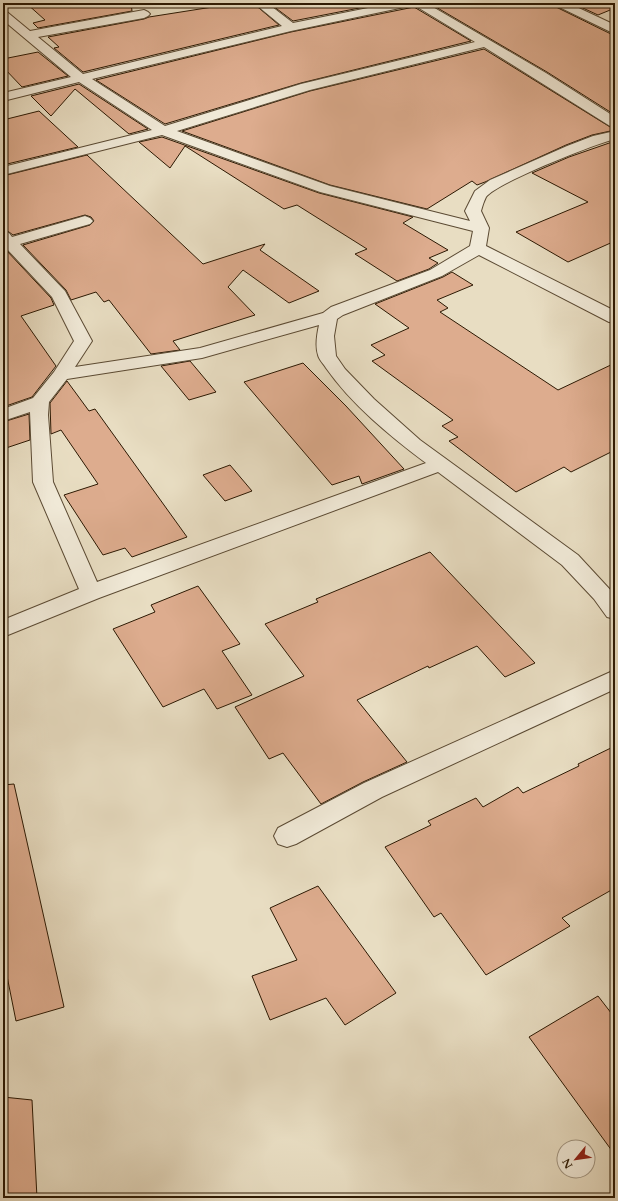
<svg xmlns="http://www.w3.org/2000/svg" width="618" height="1201" font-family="Cardo,serif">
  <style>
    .building { fill: #ddac8e; stroke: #2c1903 }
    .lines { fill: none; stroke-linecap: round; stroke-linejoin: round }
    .street-casing { stroke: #5b4a33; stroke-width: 2 }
    .street { fill: #f0e9d7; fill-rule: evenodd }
  </style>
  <rect width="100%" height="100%" fill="#e8ddc2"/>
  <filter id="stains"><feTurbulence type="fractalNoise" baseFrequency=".005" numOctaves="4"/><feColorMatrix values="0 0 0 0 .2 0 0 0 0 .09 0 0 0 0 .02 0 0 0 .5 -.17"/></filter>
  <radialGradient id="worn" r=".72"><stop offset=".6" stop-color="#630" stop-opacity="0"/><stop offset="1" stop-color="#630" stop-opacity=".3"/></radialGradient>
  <g class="building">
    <path d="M26,3h105l1,8 -94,17 -5,-5 12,-3z"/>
    <path d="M238,3h15l26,22 -196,47 -29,-24 5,-1 -11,-10 96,-18 5,-2z"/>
    <path d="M269,3h116l-92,18z"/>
    <path d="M429,3h123l2,3 61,30v79l-68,-43z"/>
    <path d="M572,3h43v5l-17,7z"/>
    <path d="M414,7l57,34 -170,42 -136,41 -69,-44 195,-48z"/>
    <path d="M484,49l131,81 -23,5 -26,10 -81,37 -8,3 -5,-4 -45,28 -97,-24 -148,-54 128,-40z"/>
    <path d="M38,52l30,24 -46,11 -19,-20v-8z"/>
    <path d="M79,84l69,45 -19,5 -54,-45 -24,27 -20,-20z"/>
    <path d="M39,111l39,36 -75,18v-45z"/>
    <path d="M162,137l157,56 94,24 -10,6 45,27 -19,8 9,5 -9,6 -32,12 -42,-27 12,-5 -70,-44 -13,4 -99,-63 -15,22 -31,-26z"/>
    <path d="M615,141v100l-47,21 -52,-30 72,-30 -56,-29 37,-16z"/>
    <path d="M87,155l116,109 62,-20 -5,6 59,41 -30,12 -46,-33 -15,17 27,28 -82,26 7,9 -29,4 -42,-54 -5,2 -8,-10 -25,8 -5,-10 -43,-45 67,-20 4,-4 -3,-4 -6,-2 -72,20 -4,-3 -6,-2v-54z"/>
    <path d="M3,250h3l45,48 3,7 -33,11 35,50 -24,31 -29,10z"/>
    <path d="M452,272l21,13 -36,15 11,8 -8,4 118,78 57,-27v87l-44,22 -7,-5 -48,25 -67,-51 9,-4 -16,-11 11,-6 -81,-59 13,-6 -14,-10 38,-17 -34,-24 68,-27z"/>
    <path d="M190,361l26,31 -27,8 -28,-34z"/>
    <path d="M303,363l43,43 58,63 -42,15 -3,-8 -27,9 -88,-103z"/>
    <path d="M67,381l22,30 6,-2 92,128 -55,20 -7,-9 -22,7 -39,-60 34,-11 -37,-54 -10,4 -1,-31z"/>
    <path d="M29,414l1,26 -27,9v-27z"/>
    <path d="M230,465l22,26 -27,10 -22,-26z"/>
    <path d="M430,552l105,111 -30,14 -28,-31 -48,22 -1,-2 -71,34 50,62 -44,20 -42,22 -38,-51 -14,6 -34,-52 69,-31 -39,-52 53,-22 -2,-3z"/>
    <path d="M198,586l42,58 -18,7 30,44 -35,14 -13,-20 -41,18 -50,-78 42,-17 -4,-7z"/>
    <path d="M615,746v142l-53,30 8,8 -84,49 -45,-62 -7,4 -49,-70 46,-22 -3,-4 48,-23 7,9 35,-20 5,6 56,-27 -1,-2z"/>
    <path d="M14,784l50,223 -48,14 -13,-65v-171z"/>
    <path d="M318,886l78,107 -51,32 -19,-27 -56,22 -18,-44 45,-16 -27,-52z"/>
    <path d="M598,996l17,22v137l-86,-118z"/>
    <path d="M3,1097l29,3 5,98h-34z"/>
  </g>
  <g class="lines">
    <g class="street-casing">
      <g id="street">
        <path d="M254,3h13l26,20 100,-20h33l120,70 69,44v10l-5,-1 -126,-79 -174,43 -133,41 153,55 140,35 -5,-10 10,-20 15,-11 77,-34 26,-10 22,-5v8c-20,5 -119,44 -129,58 -2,4 -4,10 -5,14l8,17 -3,18 129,65v12l-6,-1 -130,-67 -37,21 -99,39 -6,4 -3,17 2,20 9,13 29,30 46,41 158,115 37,40v24l-8,-2 -13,-18 -32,-34 -124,-93 -339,126 -96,39v-17l76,-31 -46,-107 -3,-70 -27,9v-12l30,-11 21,-26 20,-31 -22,-44 -46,-49 -3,1v-18l6,2 3,4 73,-21 5,2 3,3 -3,3 -70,20 45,47 27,50 -17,26 125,-19 123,-35 8,-6 99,-37 40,-24 3,-15 -153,-39 -158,-57 -159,40v-8l149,-37 -73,-48 -76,19v-8l68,-16 -68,-57v-10l4,2 23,19 114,-21 4,2 2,2 -2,2 -4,2 -106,19 45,37 199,-48zM414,5l61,37 -174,42 -136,42 -73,-47 199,-48zM319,325c-2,9 -4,21 -1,30 1,5 6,9 8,13 26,37 64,68 100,95l-329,119 -44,-100 -5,-67 1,-13 18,-23 135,-21z"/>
        <path d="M553,3h15l47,22v9l-60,-29z"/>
        <path d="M615,670v19l-233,108 -86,47 -9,3 -9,-3 -4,-8 4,-8 86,-45z"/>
      </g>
    </g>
    <use href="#street" class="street"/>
  </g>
  <rect width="618" height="1201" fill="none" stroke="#e8ddc2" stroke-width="16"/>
  <rect x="4" y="4" width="610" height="1193" fill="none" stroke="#2c1903" stroke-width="2"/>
  <rect x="8" y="8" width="602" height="1185" fill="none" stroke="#2c1903"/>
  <g transform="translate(576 1159) rotate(241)"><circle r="19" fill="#f0e9d7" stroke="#a29682"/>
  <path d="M0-3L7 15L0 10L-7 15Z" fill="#8f2418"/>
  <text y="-6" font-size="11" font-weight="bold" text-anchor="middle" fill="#2c1903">N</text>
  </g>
  <rect width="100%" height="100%" filter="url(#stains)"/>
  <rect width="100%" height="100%" fill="url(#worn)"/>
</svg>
